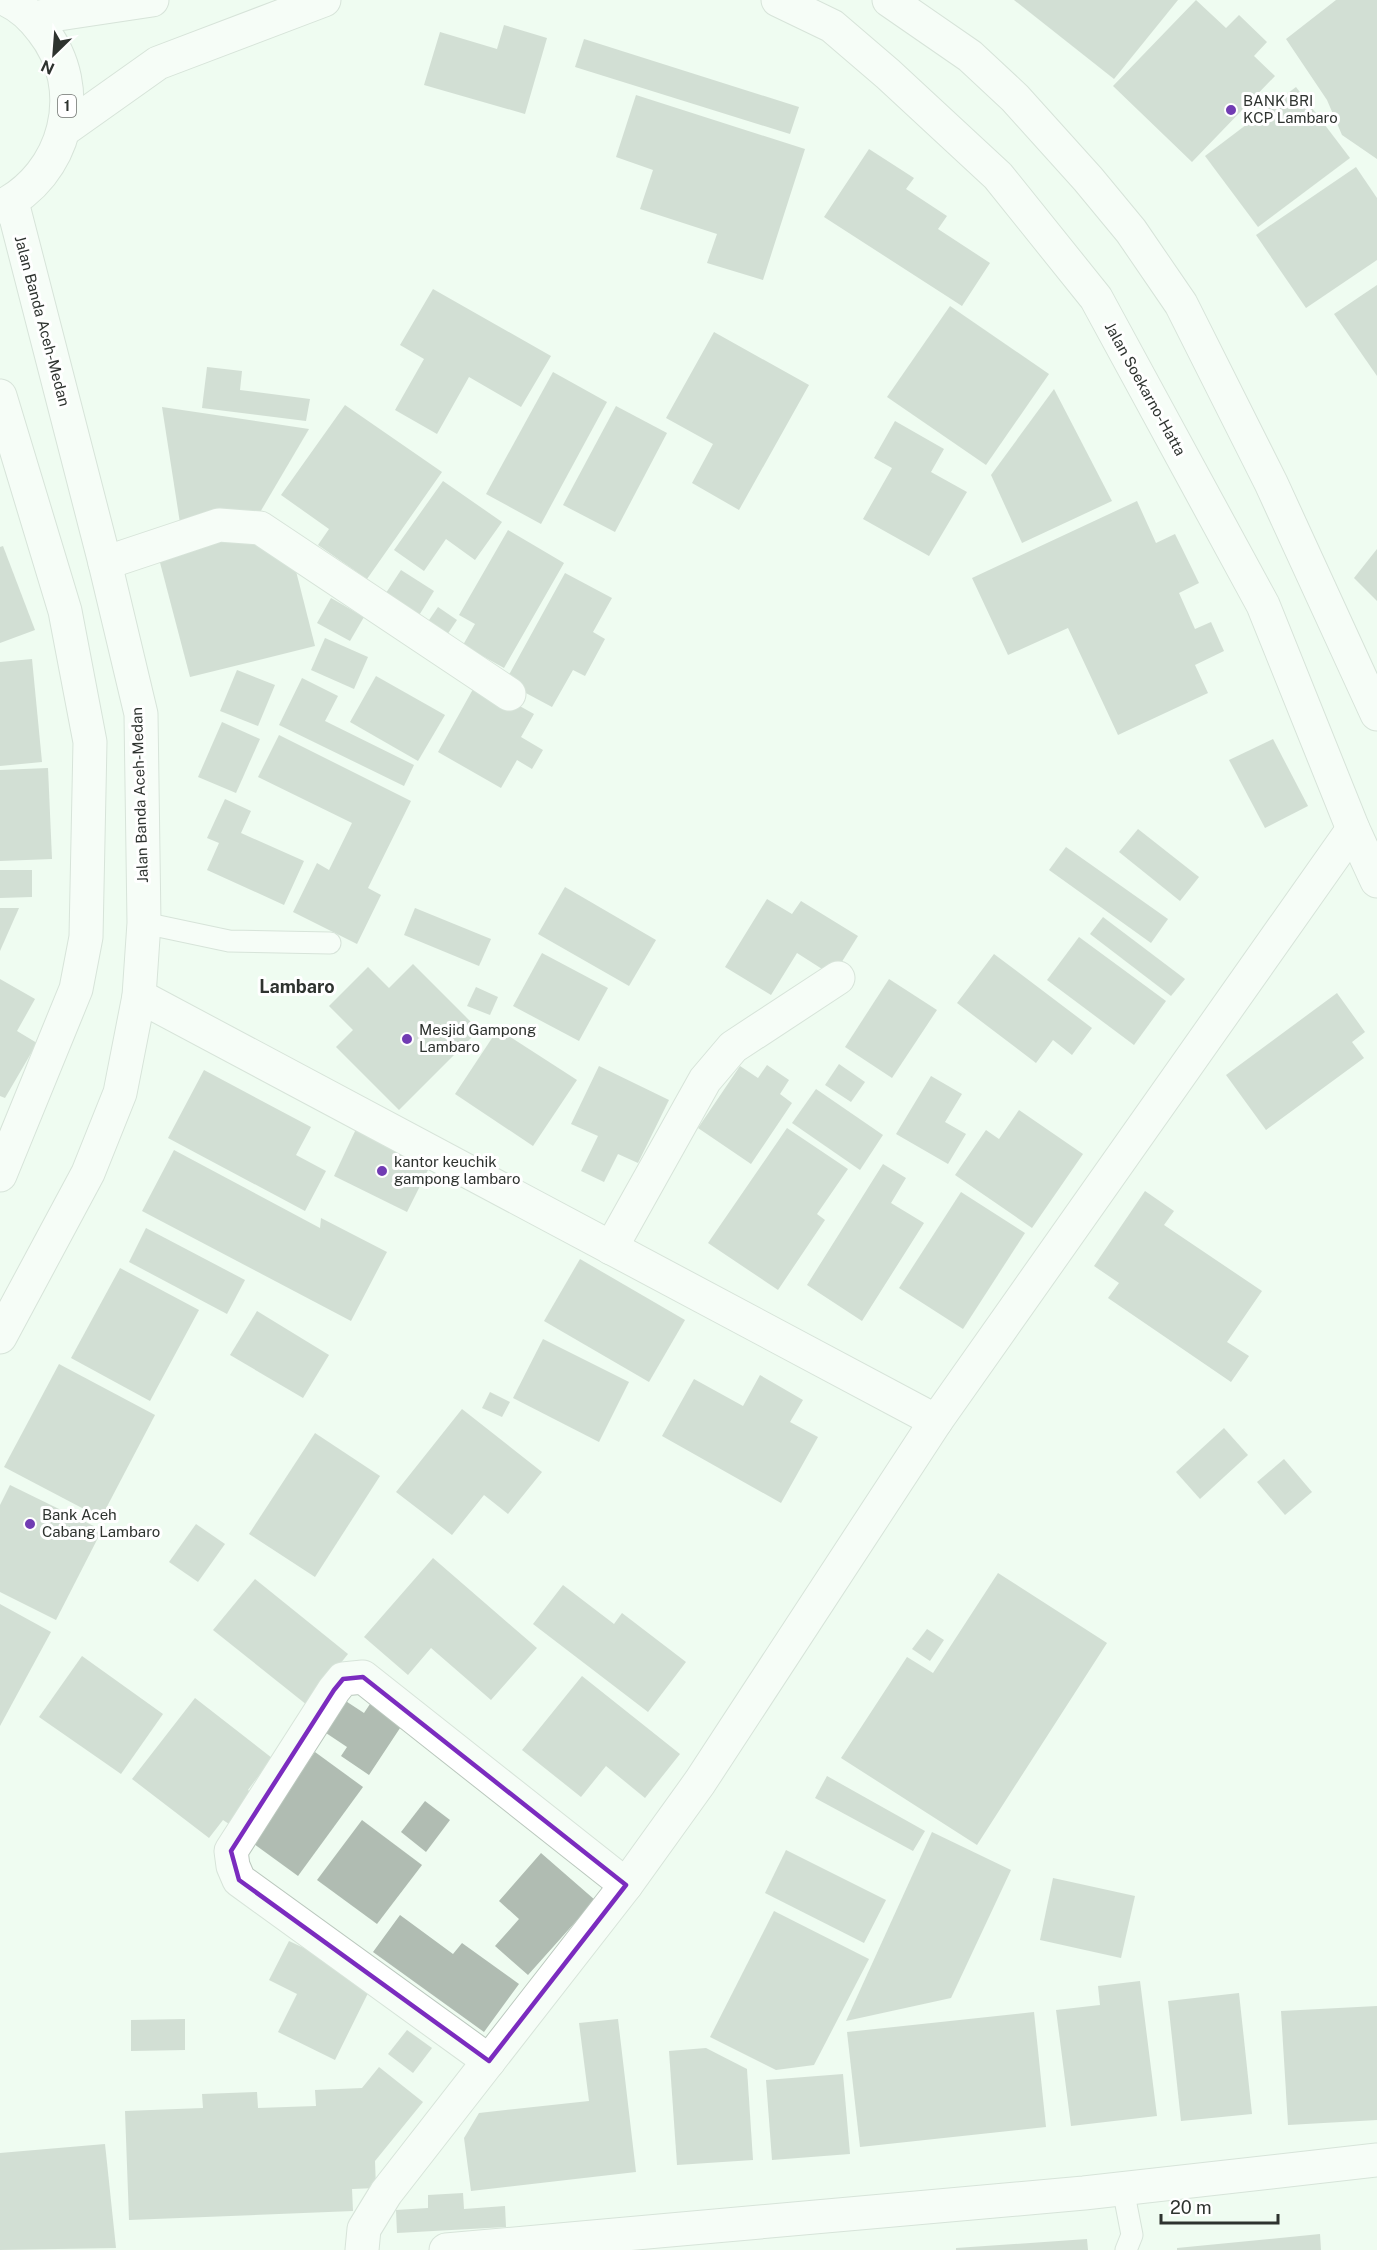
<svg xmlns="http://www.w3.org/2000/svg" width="1377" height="2250" font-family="'Public Sans',sans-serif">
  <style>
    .building { fill: #b0bcb2 }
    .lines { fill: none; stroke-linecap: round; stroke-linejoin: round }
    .lane-casing { stroke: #bac7bd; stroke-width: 23 }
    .street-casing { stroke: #bac7bd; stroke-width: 35 }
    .secondary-casing { stroke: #bac7bd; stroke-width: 35 }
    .highway-casing { stroke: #bac7bd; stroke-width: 35 }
    .lane { stroke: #fff; stroke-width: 21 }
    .street { stroke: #fff; stroke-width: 33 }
    .secondary { stroke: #fff; stroke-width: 33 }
    .highway { stroke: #fff; stroke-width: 33 }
    .marked { fill: none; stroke: #7b2cbf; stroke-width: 4.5; stroke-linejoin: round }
    .poi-dot { fill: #713cb3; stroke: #fff; stroke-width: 2 }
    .labels { text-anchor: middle; stroke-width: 6; stroke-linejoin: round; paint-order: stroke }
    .shield { fill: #fff; stroke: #6d706d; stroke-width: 1.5 }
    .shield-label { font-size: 14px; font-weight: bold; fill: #2e332f }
    .poi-label { font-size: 15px; fill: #2e332f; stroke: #fff; text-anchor: start }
    .street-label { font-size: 15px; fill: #2e332f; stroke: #fff }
    .quarter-label { font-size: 18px; font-weight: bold; fill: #2e332f; stroke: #fff }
  </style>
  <rect width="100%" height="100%" fill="#effcf1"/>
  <g class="building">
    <path d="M1014,0h164l-64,79z"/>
    <path d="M1196,0l30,28 13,-13 28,27 -13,14 21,20 -83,86 -79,-76z"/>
    <path d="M1336,0h41v159l-35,-24 -15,-35 -41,-61z"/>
    <path d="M504,25l43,13 -22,76 -101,-29 16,-53 57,17z"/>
    <path d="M584,39l215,68 -9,27 -215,-67z"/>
    <path d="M1296,87l54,71 -92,69 -53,-71z"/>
    <path d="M636,95l169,54 -42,131 -56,-17 10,-29 -77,-25 13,-39 -37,-13z"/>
    <path d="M869,149l45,29 -8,11 41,27 -9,13 52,34 -28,43 -138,-89z"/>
    <path d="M1356,167l21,31v62l-71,48 -50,-73z"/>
    <path d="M1377,285v91l-43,-62z"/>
    <path d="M433,289l118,67 -30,51 -52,-30 -32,57 -42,-24 29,-51 -24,-14z"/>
    <path d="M950,306l99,68 -63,91 -99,-68z"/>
    <path d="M714,332l95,53 -70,125 -47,-27 21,-39 -47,-26z"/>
    <path d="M207,367l35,4 -2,19 70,9 -4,22 -104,-13z"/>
    <path d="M553,372l54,30 -66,122 -55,-30z"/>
    <path d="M1054,389l58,112 -90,42 -31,-68z"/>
    <path d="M345,405l97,67 -75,107 -49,-34 11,-16 -48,-34z"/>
    <path d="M616,406l51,27 -52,99 -52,-27z"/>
    <path d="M162,407l147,22 -50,85 -79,9z"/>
    <path d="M895,421l49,28 -13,23 36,20 -38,64 -66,-37 29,-51 -18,-10z"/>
    <path d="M443,481l59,41 -27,38 -29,-21 -22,32 -30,-21z"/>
    <path d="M1137,501l19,42 19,-9 24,49 -20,10 16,36 16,-7 13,29 -29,14 13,28 -90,42 -50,-107 -60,27 -36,-77z"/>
    <path d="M508,530l56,33 -60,105 -41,-23 12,-21 -16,-9z"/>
    <path d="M240,534l56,37 19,75 -125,31 -32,-122z"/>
    <path d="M3,546l32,84 -35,13v-96z"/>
    <path d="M1377,549v52l-23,-23z"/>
    <path d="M401,570l33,21 -16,26 -34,-21z"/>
    <path d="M565,573l47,25 -19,34 12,7 -20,37 -12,-6 -21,37 -47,-25z"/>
    <path d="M331,598l33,19 -14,24 -33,-18z"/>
    <path d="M438,607l19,13 -10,15 -20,-12z"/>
    <path d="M325,638l43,19 -14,32 -43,-19z"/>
    <path d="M32,659l10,103 -42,4v-104z"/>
    <path d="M237,670l38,15 -17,41 -38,-15z"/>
    <path d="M376,676l69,39 -27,46 -68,-39z"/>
    <path d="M302,678l36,18 -13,25 89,44 -10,21 -125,-61z"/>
    <path d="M477,682l57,32 -13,23 22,13 -11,19 -15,-9 -16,28 -63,-36z"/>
    <path d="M222,722l38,17 -24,54 -38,-16z"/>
    <path d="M279,735l132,66 -43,87 13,7 -24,49 -64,-32 24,-49 12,7 23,-47 -94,-46z"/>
    <path d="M1273,739l35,67 -43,22 -36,-68z"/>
    <path d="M48,768l4,91 -52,2v-91z"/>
    <path d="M225,799l26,12 -10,22 63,28 -20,44 -77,-35 12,-27 -12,-5z"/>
    <path d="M1138,829l61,48 -19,24 -61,-49z"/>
    <path d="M1066,847l102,72 -17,24 -102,-73z"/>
    <path d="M0,870h32v27l-32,1z"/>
    <path d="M565,887l91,53 -27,46 -91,-52z"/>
    <path d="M767,899l25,15 9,-13 57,35 -25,40 -36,-23 -26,42 -46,-28z"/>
    <path d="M0,908h19l-19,43z"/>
    <path d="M415,908l76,31 -12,27 -75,-31z"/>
    <path d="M1103,917l82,62 -14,17 -81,-62z"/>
    <path d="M1079,937l87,64 -32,44 -87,-65z"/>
    <path d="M542,953l66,35 -29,53 -66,-35z"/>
    <path d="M994,954l98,74 -20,27 -19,-15 -17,23 -79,-60z"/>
    <path d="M413,964l66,66 -80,80 -63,-63 17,-17 -24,-24 39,-39 21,21z"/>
    <path d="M0,979l35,20 -18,32 20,12 -32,55 -5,-2z"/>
    <path d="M889,979l48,31 -45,68 -47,-31z"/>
    <path d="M476,987l22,10 -8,18 -23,-9z"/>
    <path d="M1337,993l28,39 -13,10 12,16 -98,72 -40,-55z"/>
    <path d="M498,1029l79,51 -44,66 -78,-52z"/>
    <path d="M839,1064l26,18 -14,20 -26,-17z"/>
    <path d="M767,1065l22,15 -9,14 12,9 -41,61 -53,-36 42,-62 18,12z"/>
    <path d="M599,1066l70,34 -31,63 -20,-9 -14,28 -23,-11 17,-35 -27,-12z"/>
    <path d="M204,1070l107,57 -15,28 30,16 -21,40 -137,-73z"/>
    <path d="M931,1076l31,18 -17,28 21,12 -18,30 -52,-30z"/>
    <path d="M816,1089l67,46 -23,35 -68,-47z"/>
    <path d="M1019,1110l64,44 -51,74 -77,-53 31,-45 13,9z"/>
    <path d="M787,1128l61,41 -31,45 8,6 -47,70 -70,-47z"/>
    <path d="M356,1129l74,37 -23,46 -73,-36z"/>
    <path d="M174,1150l146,78 1,-10 66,34 -36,69 -209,-110z"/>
    <path d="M883,1164l23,14 -15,25 33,20 -62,98 -55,-36z"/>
    <path d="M1145,1191l29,20 -10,14 98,66 -35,51 22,14 -18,26 -123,-84 11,-15 -25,-17z"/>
    <path d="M961,1192l64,41 -62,96 -64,-41z"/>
    <path d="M146,1228l99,52 -18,34 -98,-52z"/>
    <path d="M580,1259l105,61 -36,62 -105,-61z"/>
    <path d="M120,1268l79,42 -49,91 -79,-43z"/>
    <path d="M257,1311l72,44 -26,43 -73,-43z"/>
    <path d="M543,1339l86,43 -30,60 -86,-44z"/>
    <path d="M59,1364l96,51 -54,103 -97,-51z"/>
    <path d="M760,1375l43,25 -13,22 28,15 -37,66 -119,-67 32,-57 49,27z"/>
    <path d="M490,1392l20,10 -8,15 -20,-9z"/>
    <path d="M462,1409l80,63 -34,42 -24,-19 -32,40 -56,-43z"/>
    <path d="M1224,1428l24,27 -48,44 -24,-27z"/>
    <path d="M315,1433l65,43 -65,101 -66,-43z"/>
    <path d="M1284,1459l28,33 -27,23 -28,-33z"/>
    <path d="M10,1485l92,45 -46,90 -56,-28v-87z"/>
    <path d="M196,1524l29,20 -27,38 -29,-20z"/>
    <path d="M433,1558l104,90 -46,52 -60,-52 -23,27 -44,-38z"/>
    <path d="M998,1573l109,70 -130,202 -136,-87 66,-101 26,16z"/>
    <path d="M255,1579l93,75 -41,51 -94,-75z"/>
    <path d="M563,1585l51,39 8,-11 64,49 -38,50 -115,-88z"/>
    <path d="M0,1604l51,28 -51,94z"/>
    <path d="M927,1629l17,11 -14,21 -18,-12z"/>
    <path d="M82,1656l81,58 -42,60 -82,-57z"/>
    <path d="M582,1676l98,78 -35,44 -39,-32 -25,31 -59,-47z"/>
    <path d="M338,1696l26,17 8,-12 32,21 -35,53 -28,-19 6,-9 -30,-20z"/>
    <path d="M195,1698l77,60 -24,32 8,6 -24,30 -9,-6 -14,18 -77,-59z"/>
    <path d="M315,1752l48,35 -65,89 -48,-35z"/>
    <path d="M827,1776l98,55 -12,20 -98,-53z"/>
    <path d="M425,1801l25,19 -24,32 -25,-20z"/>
    <path d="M362,1820l60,45 -45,59 -60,-44z"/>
    <path d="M932,1832l79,38 -60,128 -105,23z"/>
    <path d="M786,1850l100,50 -22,43 -99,-50z"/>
    <path d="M541,1853l54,47 -67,75 -33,-29 24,-27 -20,-18z"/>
    <path d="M1053,1878l82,18 -14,62 -81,-18z"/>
    <path d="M774,1911l95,48 -55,106 -38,5 -66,-33z"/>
    <path d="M400,1915l53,39 9,-11 57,41 -35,48 -111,-80z"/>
    <path d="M289,1941l85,40 -39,79 -57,-28 19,-38 -28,-14z"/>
    <path d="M1140,1981l17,135 -86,10 -15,-116 44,-5 -2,-19z"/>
    <path d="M1239,1993l13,121 -71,7 -13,-120z"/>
    <path d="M1377,2006v114l-89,5 -7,-114z"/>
    <path d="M1034,2012l12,115 -186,20 -13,-115z"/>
    <path d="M185,2019v31l-54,1v-31z"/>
    <path d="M618,2019l18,153 -165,19 -7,-53 15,-25 110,-12 -10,-78z"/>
    <path d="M407,2030l25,18 -19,25 -25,-19z"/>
    <path d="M706,2048l41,21 6,91 -76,5 -8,-114z"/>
    <path d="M379,2067l44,35 -48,59 1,27 -24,1 1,22 -224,9 -4,-109 78,-3 -1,-14 55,-2 1,16 58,-2 -1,-16 47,-2z"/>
    <path d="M843,2074l7,80 -78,6 -6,-80z"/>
    <path d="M105,2144l11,104 -116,2v-97z"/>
    <path d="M463,2193l1,16 41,-3 1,21 -109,6 -1,-23 32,-2v-13z"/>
    <path d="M1320,2234l1,16h-144v-2z"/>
    <path d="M1087,2239l1,11h-132v-2z"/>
  </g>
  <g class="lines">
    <g class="lane-casing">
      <g id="lane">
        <path d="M144,923l85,18 101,2"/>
        <path d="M1123,2189l9,46 -6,15"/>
      </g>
    </g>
    <g class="street-casing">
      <g id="street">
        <path d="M105,563l114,-38 41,3 249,166"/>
        <path d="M139,996l797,425"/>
        <path d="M611,1248l94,-168 28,-33 105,-69"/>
        <path d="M489,2061l-250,-181 -6,-14 -2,-15 103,-161 9,-11 20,-2 263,208"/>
        <path d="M362,2250l2,-21 22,-36 240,-308 74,-103 236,-361 417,-592"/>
      </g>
    </g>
    <g class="secondary-casing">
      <path id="secondary" d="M446,2250l638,-57 293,-33"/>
    </g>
    <g class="highway-casing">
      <g id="highway">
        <path d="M778,0l54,26 56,48 110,102 98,122 167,307 90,224 24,52"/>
        <path d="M889,0l81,56 45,42 73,81 43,52 50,73 90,179 106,231"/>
        <path d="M32,18l120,-18"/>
        <path d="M65,129l93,-66 166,-63"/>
        <path d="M0,207c66,-32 89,-118 42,-177 -9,-12 -20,-23 -35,-30"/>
        <path d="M0,396l65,215 25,131 -4,195 -10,52 -76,186"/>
        <path d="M0,1337l88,-164 32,-80 19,-97 5,-73 -3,-209 -36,-151 -93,-361"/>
      </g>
    </g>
    <use href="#lane" class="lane"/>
    <use href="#street" class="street"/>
    <use href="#secondary" class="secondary"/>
    <use href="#highway" class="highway"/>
  </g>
  <path d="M0 0H1377V2250H0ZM363,1677l263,208 -137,176 -250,-181 -8,-29 103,-161 9,-11z" fill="#effcf1" fill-opacity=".55" fill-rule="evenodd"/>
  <path class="marked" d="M363,1677l263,208 -137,176 -250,-181 -8,-29 103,-161 9,-11z"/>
  <g class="poi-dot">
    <circle cx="1231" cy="110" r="6"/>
    <circle cx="407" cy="1039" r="6"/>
    <circle cx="382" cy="1171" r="6"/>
    <circle cx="30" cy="1524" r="6"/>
  </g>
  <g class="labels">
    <rect class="shield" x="58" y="95" width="18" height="22" rx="4.5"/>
    <g class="shield-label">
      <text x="67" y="111">1</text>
    </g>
    <g class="poi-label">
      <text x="1243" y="106">BANK BRI<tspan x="1243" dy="17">KCP Lambaro</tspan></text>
      <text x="419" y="1035">Mesjid Gampong<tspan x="419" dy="17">Lambaro</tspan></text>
      <text x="394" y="1167">kantor keuchik<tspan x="394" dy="17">gampong lambaro</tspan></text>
      <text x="42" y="1520">Bank Aceh<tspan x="42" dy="17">Cabang Lambaro</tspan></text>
    </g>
    <g class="street-label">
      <text transform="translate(42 321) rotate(75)" y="5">Jalan Banda Aceh-Medan</text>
      <text transform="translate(1145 389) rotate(61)" y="5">Jalan Soekarno-Hatta</text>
      <text transform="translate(140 795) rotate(-92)" y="5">Jalan Banda Aceh-Medan</text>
    </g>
    <g class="quarter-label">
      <text x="297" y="993">Lambaro</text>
    </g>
  </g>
  <g transform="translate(54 54) rotate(205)" stroke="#ffffff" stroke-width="4.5" paint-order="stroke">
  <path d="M0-4.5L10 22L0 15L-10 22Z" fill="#2e332f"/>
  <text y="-9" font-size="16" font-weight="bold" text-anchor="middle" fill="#2e332f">N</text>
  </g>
  <path d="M1161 2214v9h117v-9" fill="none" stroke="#2e332f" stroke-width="3"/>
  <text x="1170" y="2214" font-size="18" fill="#2e332f" stroke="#ffffff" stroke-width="4.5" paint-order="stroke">20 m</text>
</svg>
